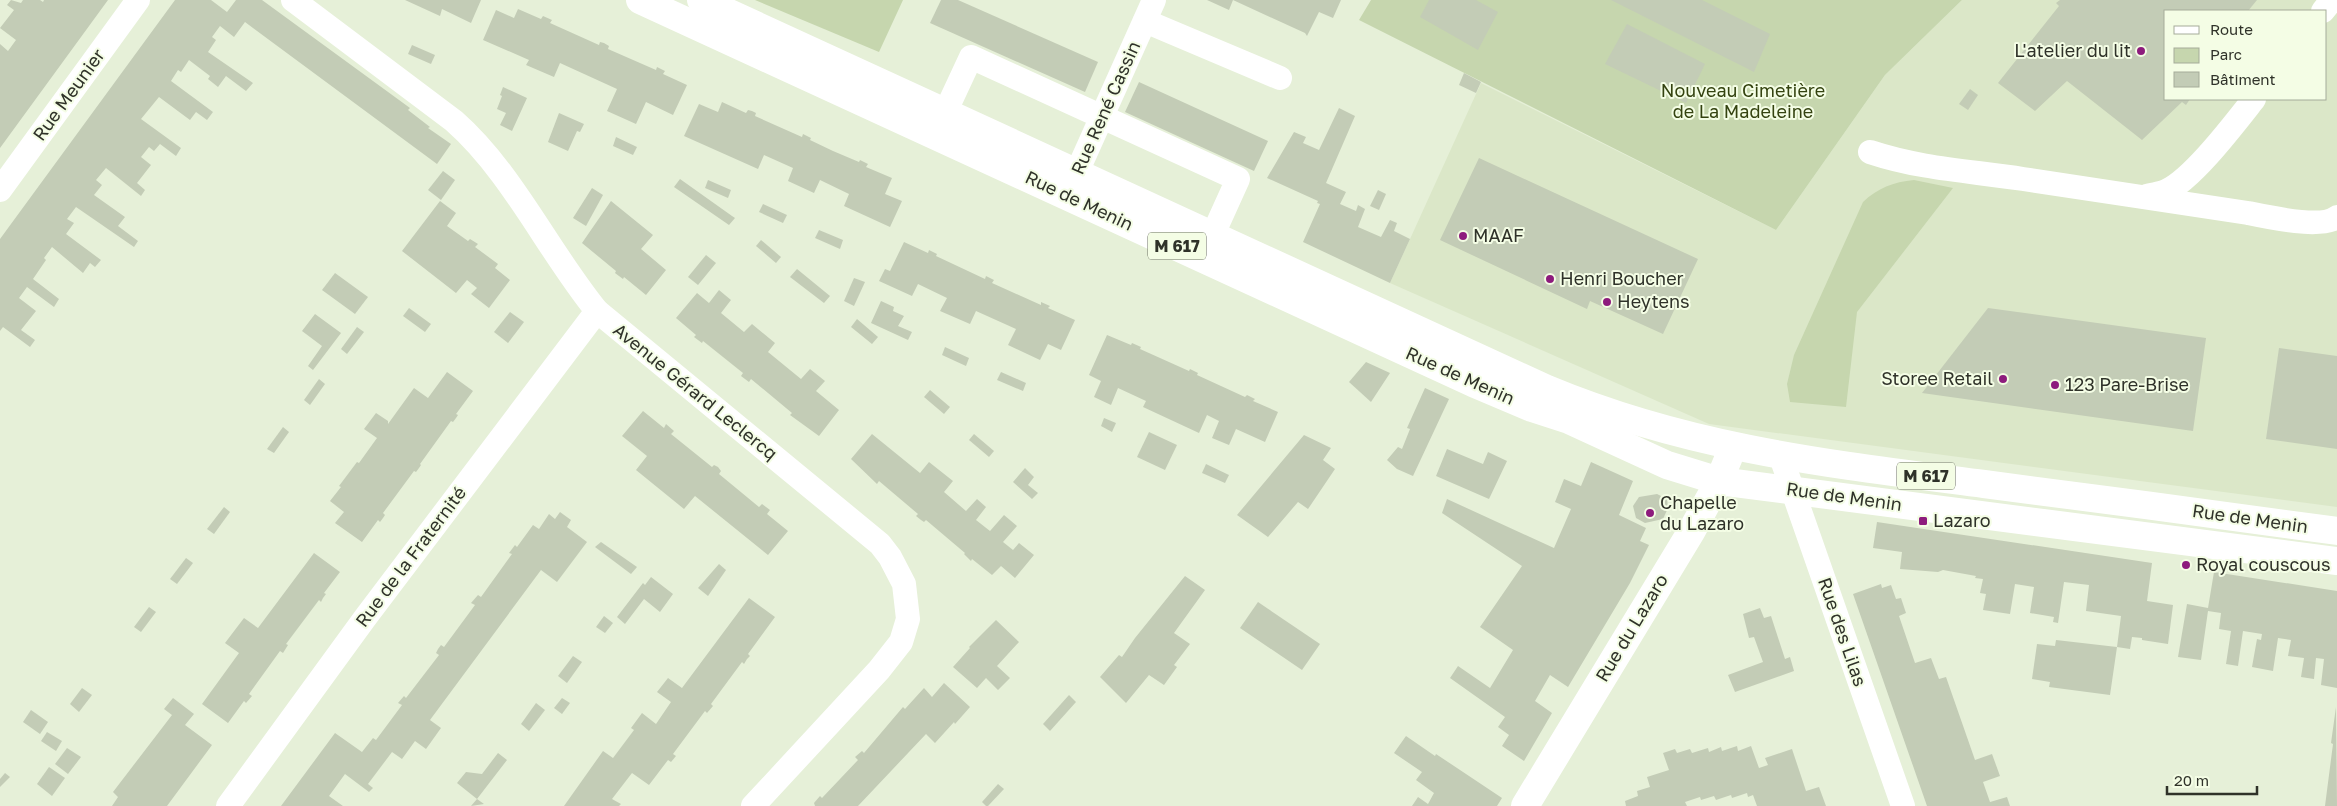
<svg xmlns="http://www.w3.org/2000/svg" width="2337" height="806" font-family="'Golos Text',sans-serif">
  <style>
    .built { fill: #dbe7c8; fill-rule: evenodd }
    .green { fill: #c6d6ae }
    .building { fill: #c3ccb6 }
    .lines { fill: none; stroke-linecap: round; stroke-linejoin: round }
    .minor { stroke: #fff; stroke-width: 24 }
    .tertiary { stroke: #fff; stroke-width: 28 }
    .primary { stroke: #fff; stroke-width: 28 }
    .poi-dot { fill: #8d1b7d; stroke: #f4fde5; stroke-width: 2 }
    .labels { text-anchor: middle; stroke-width: 4; stroke-linejoin: round; paint-order: stroke }
    .shield { fill: #f4fde5; stroke: #6a6f61; stroke-width: 1 }
    .shield-label { font-size: 16px; font-weight: bold; fill: #2f3229 }
    .poi-label { font-size: 18px; fill: #2f3229; stroke: #f4fde5; text-anchor: start }
    .park-label { font-size: 18px; fill: #344310; stroke: #f4fde5 }
    .street-label { font-size: 18px; fill: #2f3229; stroke: #f4fde5 }
  </style>
  <rect width="100%" height="100%" fill="#e6f0d8"/>
  <path class="built" d="M1962,0h375v507l-628,-83 -319,-141 91,-200 295,147 109,-155zM2166,11h160v88h-160z"/>
  <g class="green">
    <path d="M755,0h148l-24,52z"/>
    <path d="M1371,0h591l-77,75 -109,155 -417,-210z"/>
    <path d="M1914,180l39,8 -96,124 -11,95 -56,-5 -3,-18 7,-29 69,-153c15,-14 30,-20 51,-22z"/>
  </g>
  <g class="building">
    <path d="M11,0l10,3 2,-3h17l3,2 1,-2h64l-108,148v-104l8,7 8,-11 -16,-12 14,-18 -7,-5z"/>
    <path d="M175,0h36l16,12 9,-12h26l148,108 -2,2 22,17 -2,1 23,16 -14,20 -192,-142 -11,15 -14,-11 -8,11 4,3 -8,12 45,31 -7,8 -20,-15 -8,11 -10,-8 2,-3 -21,-16 -8,12 -3,-2 -7,11 42,31 -6,8 -11,-8 -6,8 -31,-23 -18,22 40,29 -5,8 -16,-12 -6,7 -5,-4 -8,10 10,8 -14,18 8,7 -4,6 -35,-28 -10,12 6,5 -8,10 31,22 -7,9 20,15 -4,6 -58,-40 -9,12 7,4 -8,11 35,26 -6,7 -5,-4 -7,10 -31,-26 -8,11 2,2 -13,19 26,20 -5,8 -27,-20 -8,11 17,13 -15,19 14,10 -5,7 -27,-20 -3,4v-92z"/>
    <path d="M405,0h76l-10,23 -29,-14 -2,7z"/>
    <path d="M941,0h17l140,62 -13,30 -155,-69z"/>
    <path d="M1207,0h134l-8,18 -14,-6 -12,24 -2,-3 -72,-33 -4,10z"/>
    <path d="M1429,0h47l22,12 -20,38 -58,-33z"/>
    <path d="M1611,0h91l68,34 -16,38z"/>
    <path d="M2060,0h197l-9,11h-82v88h24l-4,6 -4,-3 -40,38 -75,-59 -32,30 -37,-28 61,-77 -3,-3z"/>
    <path d="M518,9l23,10 2,-3 9,4 -2,3 49,22 1,-3 4,1 5,3 -1,3 48,21 1,-3 8,4 -2,3 24,11 -14,30 -27,-13 -10,22 -29,-13 10,-22 -57,-26 -6,14 -28,-12 3,-5 -46,-20 13,-30 18,8z"/>
    <path d="M1627,24l78,40 -19,39 -81,-39z"/>
    <path d="M412,45l23,10 -4,9 -23,-10z"/>
    <path d="M1464,73l17,9 -5,11 -17,-8z"/>
    <path d="M1139,82l129,59 -14,30 -129,-59z"/>
    <path d="M503,87l24,11 -15,33 -12,-6 6,-12 -9,-4 5,-13 -2,-1z"/>
    <path d="M1970,89l8,6 -10,15 -9,-6z"/>
    <path d="M722,102l24,11 2,-3 4,1 4,2 -1,3 47,21 1,-3 8,4 -1,2 23,11 26,11 1,-2 8,4 -2,3 26,11 -7,16 17,7 -12,26 -46,-21 5,-12 -29,-14 -6,13 -26,-12 5,-13 -29,-13 -6,14 -74,-33 15,-32 19,8z"/>
    <path d="M1339,108l16,8 -29,67 20,9 -6,12 16,7 2,-6 7,4 -7,18 23,10 9,-17 7,3 -3,8 16,8 -20,44 -87,-41 17,-38 -3,-1 1,-2 -51,-23 27,-46 12,5 -3,6 16,7z"/>
    <path d="M559,113l25,11 -4,8 -3,-1 -9,20 -20,-9z"/>
    <path d="M616,137l21,10 -4,8 -20,-9z"/>
    <path d="M1479,158l219,101 -35,75 -73,-33 -3,8 -147,-69z"/>
    <path d="M443,171l12,9 -14,20 -13,-10z"/>
    <path d="M680,179l52,37 3,2 -6,7 -55,-38z"/>
    <path d="M708,180l23,10 -3,8 -23,-10z"/>
    <path d="M592,188l11,7 -17,31 -13,-8z"/>
    <path d="M1378,190l8,4 -7,16 -9,-4z"/>
    <path d="M440,201l16,12 -9,13 21,15 2,-2 8,5 -3,3 23,17 -3,4 15,12 -21,28 -18,-14 6,-6 -10,-8 -11,13 -54,-42z"/>
    <path d="M611,201l42,34 -12,14 25,21 -20,25 -22,-18 -1,2 -8,-6 1,-2 -34,-28z"/>
    <path d="M763,204l24,11 -4,8 -24,-11z"/>
    <path d="M819,230l24,10 -3,9 -25,-11z"/>
    <path d="M761,240l20,17 -5,6 -20,-17z"/>
    <path d="M904,242l24,11 1,-3 8,4 -1,2 49,23 1,-3 8,4 -2,3 49,22v-3l9,4 -2,2 27,12 -14,30 -13,-6 -8,16 -32,-15 8,-16 -40,-18 -6,13 -30,-13 7,-13 -29,-14 -6,12 -33,-15 6,-12 5,2z"/>
    <path d="M706,255l10,8 -18,22 -10,-8z"/>
    <path d="M797,269l33,27 -6,7 -34,-26z"/>
    <path d="M335,273l33,24 -13,17 -33,-24z"/>
    <path d="M854,278l11,4 -11,24 -10,-5z"/>
    <path d="M719,290l12,10 -10,13 23,19 8,-8 23,19 -7,9 33,27 9,-10 15,12 -9,10 23,19 -20,26 -29,-21 2,-2 -41,-34 -2,3 -8,-6 2,-3 -40,-32 -1,2 -8,-6 2,-2 -20,-17 21,-25 12,10z"/>
    <path d="M881,301l13,6 -1,4 11,5 -6,10 14,6 -4,8 -37,-17z"/>
    <path d="M409,308l22,16 -6,8 -22,-16z"/>
    <path d="M1988,308l218,30 -13,93 -271,-38z"/>
    <path d="M510,312l14,10 -16,21 -14,-11z"/>
    <path d="M315,314l26,19 -28,37 -5,-4 14,-20 -20,-15z"/>
    <path d="M857,319l21,18 -6,7 -21,-17z"/>
    <path d="M357,327l7,5 -17,22 -6,-5z"/>
    <path d="M1107,335l24,10 1,-2 9,4 -1,2 49,22 1,-2 8,4 -1,2 48,22 2,-2 8,4 -2,2 25,11 -13,30 -29,-13 -7,16 -17,-7 7,-17 -12,-6 -8,18 -56,-26 3,-6 -28,-13 -7,17 -17,-8 7,-16 -12,-6z"/>
    <path d="M945,347l24,11 -3,8 -24,-11z"/>
    <path d="M2279,348l58,8v93l-71,-10z"/>
    <path d="M1366,362l24,11 -19,29 -22,-20z"/>
    <path d="M447,372l26,19 -17,23 2,1 -2,3 -3,4 -2,-1 -31,43 1,1 -2,3 -3,4 -2,-1 -31,42 2,2 -2,3 -3,4 -2,-2 -16,22 -27,-19 9,-11 -14,-11 11,-14 -2,-1 18,-24 2,1 18,-25 -13,-9 12,-16 12,8v3l26,-36 14,10z"/>
    <path d="M1001,372l25,11 -3,8 -26,-11z"/>
    <path d="M319,379l6,5 -15,21 -6,-5z"/>
    <path d="M1425,388l24,11 -36,77 -16,-7 -10,-9 11,-13 4,2 8,-20 -3,-1z"/>
    <path d="M930,390l20,17 -6,7 -20,-17z"/>
    <path d="M643,411l21,17 2,-4 8,7 -3,3 41,33 2,-2 4,2 3,4 -2,3 40,33 3,-3 8,6 -3,4 21,17 -20,24 -73,-59 -11,13 -48,-39 11,-14 -25,-20z"/>
    <path d="M1104,418l12,5 -4,9 -11,-6z"/>
    <path d="M283,427l6,5 -15,21 -7,-4z"/>
    <path d="M1149,432l28,13 -12,25 -28,-13z"/>
    <path d="M872,434l48,39 9,-11 24,19 -9,11 22,19 11,-12 9,8 -10,13 14,11 14,-16 13,11 -14,16 10,8 6,-7 15,12 -19,23 -14,-12 -9,9 -20,-16 -1,2 -7,-7 1,-1 -39,-33 -2,2 -3,-2 -5,-4 2,-2 -39,-33 -2,3 -26,-25z"/>
    <path d="M974,434l20,17 -5,6 -20,-17z"/>
    <path d="M1304,435l27,13 -8,12 12,9 -27,40 -10,-7 -30,35 -31,-22z"/>
    <path d="M1447,449l36,15 5,-12 19,9 -18,38 -53,-23z"/>
    <path d="M1591,462l42,19 -14,34 27,13 -6,13 9,4 -19,38 -62,104 -18,-12 -15,26 17,12 -28,48 -22,-15 7,-11 -11,-8 7,-10 -55,-39 8,-12 32,22 23,-38 -33,-23 42,-61 -80,-53 5,-14 107,49 17,-39 -16,-7 9,-23 17,7z"/>
    <path d="M1206,464l23,11 -4,8 -23,-10z"/>
    <path d="M1025,468l9,9 -6,8 10,8 -6,6 -19,-17z"/>
    <path d="M1657,494l10,5 1,9 -5,11 -18,4 -9,-5 -3,-12 6,-9z"/>
    <path d="M224,507l6,5 -16,22 -7,-5z"/>
    <path d="M560,512l11,8 -4,7 20,15 -30,40 -16,-12 -111,150 11,8 -15,21 -11,-8 -13,18 -10,-7 -24,32 5,4 -4,4 -24,-18 -16,22 14,10h-62l54,-73 27,19 11,-14 3,2 26,-35 -4,-2 6,-7 2,2 33,-43 -3,-2 2,-4 3,-4 3,2 31,-42 -4,-2 7,-8 3,2 31,-43 -3,-1 6,-8 2,2 16,-22 6,4 10,-15 6,5z"/>
    <path d="M1877,522l275,41 -5,38 26,4 -5,39 -26,-4v-2l-10,-1 -2,12 -13,-2 4,-31 -35,-5 3,-26 -25,-3 -6,41 -5,-1 1,-5 -24,-4 4,-26 -19,-3 -5,30 -27,-4 3,-16 -6,-1 3,-14 -8,-1 1,-2 -33,-6 -5,2 -38,-3 2,-17 -29,-4z"/>
    <path d="M601,542l36,25 -6,7 -36,-27z"/>
    <path d="M314,553l26,19 -16,21 2,1 -3,4 -2,4 -2,-2 -33,44 2,1 -5,8 -3,-2 -31,43 3,2 -6,7 -2,-2 -16,22 -26,-19 37,-51 -14,-10 19,-25 14,10z"/>
    <path d="M186,558l7,5 -16,21 -7,-5z"/>
    <path d="M719,564l7,6 -18,26 -10,-8z"/>
    <path d="M2214,572l123,19v97l-16,-3 3,-26 -8,-1 -2,21 -13,-2 3,-19 -16,-2 3,-16 -13,-2 -5,33 -21,-4 5,-28 4,1 1,-6 -19,-3 -5,35 -12,-2 5,-33 -12,-2 2,-16 -13,-2 -7,49 -23,-3 9,-53 21,4z"/>
    <path d="M1185,576l20,14 -31,43 16,11 -16,21 3,2 -13,18 -15,-10 -23,28 -26,-26 19,-22 3,2 13,-19z"/>
    <path d="M651,577l22,17 -13,18 -16,-13 -19,25 -8,-7 26,-34 2,2z"/>
    <path d="M1881,584l1,4 9,-3 5,14 5,-1 5,15 -7,3 16,47 16,-5 8,21 7,-2 29,83 17,-6 8,22 -17,6 7,20 17,-5 3,9h-83l-74,-212z"/>
    <path d="M749,598l26,19 -27,37 2,2 -3,3 -3,5 -2,-2 -31,42 2,2 -6,7 -2,-2 -32,43 3,2 -5,6 -3,-2 -19,25 -17,-12 -20,26 9,5 -2,2h-55l39,-55 10,7 21,-28 -3,-2 11,-15 14,11 15,-22 -14,-10 11,-14 14,10z"/>
    <path d="M1258,602l62,42 -18,26 -62,-42z"/>
    <path d="M149,607l7,5 -15,20 -7,-5z"/>
    <path d="M1760,608l4,10 7,-2 14,43 5,-2 4,14 -59,21 -7,-17 35,-13 -9,-25 -5,1 -6,-24z"/>
    <path d="M604,616l9,7 -8,10 -9,-6z"/>
    <path d="M996,620l23,22 -22,24 13,12 -12,12 -12,-12 -9,10 -24,-21 17,-19 -1,-1z"/>
    <path d="M2056,640l61,7 -7,48 -61,-8 1,-5 -18,-3 5,-35 18,2z"/>
    <path d="M573,656l9,6 -15,21 -9,-7z"/>
    <path d="M944,683l26,24 -15,17 -1,-2 -19,21 -9,-9 -68,72h-43l-1,-3 6,-7 2,2 36,-38 -3,-3 7,-6 2,2 39,-46 2,2 19,-21 8,9z"/>
    <path d="M82,688l10,7 -13,17 -9,-8z"/>
    <path d="M1069,695l7,7 -26,29 -7,-7z"/>
    <path d="M173,698l21,16 -9,11 27,20 -45,61h-55l6,-9 -5,-5 59,-77 -8,-6z"/>
    <path d="M562,698l8,5 -8,11 -8,-6z"/>
    <path d="M536,703l9,7 -16,21 -8,-7z"/>
    <path d="M2336,707l1,99h-12l8,-62 -2,-1z"/>
    <path d="M31,710l17,12 -8,12 -17,-12z"/>
    <path d="M47,732l15,9 -6,10 -15,-10z"/>
    <path d="M1406,736l29,20 1,-2 66,44 -5,8h-85l6,-9 10,7 6,-11 -18,-13 6,-8 -28,-19z"/>
    <path d="M1737,746l1,5 13,-5 8,22 9,-3 -3,-7 27,-9 14,42 13,-4 7,19h-69l-4,-11 -5,2 -1,-4 -15,5 -1,-3 -15,5 -2,-4 -13,4 -1,-3 -15,5 2,4h-61l-1,-5 13,-5 -1,-5 13,-4 -3,-10 22,-7 -6,-17 12,-4 2,4 13,-4 2,4 16,-5 1,4 12,-5 1,4z"/>
    <path d="M67,748l14,9 -13,17 -13,-10z"/>
    <path d="M498,753l9,7 -30,39 7,5 -13,2 6,-7 -20,-16 9,-11 16,2z"/>
    <path d="M49,767l16,11 -13,18 -15,-12z"/>
    <path d="M5,773l5,4 -10,10v-8z"/>
    <path d="M998,784l6,5 -16,17h-2l-4,-4z"/>
  </g>
  <g class="lines">
    <g class="minor">
      <path d="M293,0l161,121c58,51 94,130 143,190l283,233 10,13 14,27 4,35 -7,23 -22,28 -126,136"/>
      <path d="M2323,11l9,-11"/>
      <path d="M1145,21l135,57"/>
      <path d="M937,130l34,-73 267,122 -33,73"/>
      <path d="M1870,152c51,17 101,19 153,27 75,11 150,23 225,34 19,4 74,16 89,4"/>
      <path d="M0,190l138,-190"/>
      <path d="M1069,190l85,-190"/>
      <path d="M2147,196c6,-2 13,-2 19,-5 26,-11 69,-68 88,-92"/>
      <path d="M1781,457l122,349"/>
      <path d="M228,806l137,-188 232,-307"/>
    </g>
    <path class="tertiary" d="M1525,806l166,-274 28,-51 14,-34"/>
    <g class="primary">
      <path d="M640,0l833,383 59,25 37,12 98,45 52,16 618,80"/>
      <path d="M701,0l846,389c144,60 284,75 437,95 118,15 235,31 353,47"/>
    </g>
  </g>
  <g class="poi-dot">
    <circle cx="2141" cy="51" r="5"/>
    <circle cx="1463" cy="236" r="5"/>
    <circle cx="1550" cy="279" r="5"/>
    <circle cx="1607" cy="302" r="5"/>
    <circle cx="2003" cy="379" r="5"/>
    <circle cx="2055" cy="385" r="5"/>
    <circle cx="1650" cy="513" r="5"/>
    <rect x="1918" y="516" width="10" height="10" rx="2.5"/>
    <circle cx="2186" cy="565" r="5"/>
  </g>
  <g class="labels">
    <g class="shield">
      <rect x="1148" y="232.5" width="58" height="27" rx="4"/>
      <rect x="1897" y="462.5" width="58" height="27" rx="4"/>
    </g>
    <g class="shield-label">
      <text x="1177" y="252">M 617</text>
      <text x="1926" y="482">M 617</text>
    </g>
    <g class="poi-label">
      <text x="2131" y="57" text-anchor="end">L'atelier du lit</text>
      <text x="1473" y="242">MAAF</text>
      <text x="1560" y="285">Henri Boucher</text>
      <text x="1617" y="308">Heytens</text>
      <text x="1993" y="385" text-anchor="end">Storee Retail</text>
      <text x="2065" y="391">123 Pare-Brise</text>
      <text x="1660" y="509">Chapelle<tspan x="1660" dy="21">du Lazaro</tspan></text>
      <text x="1933" y="527">Lazaro</text>
      <text x="2196" y="571">Royal couscous</text>
    </g>
    <g class="park-label">
      <text x="1743" y="97">Nouveau Cimetière<tspan x="1743" dy="21">de La Madeleine</tspan></text>
    </g>
    <g class="street-label">
      <text transform="translate(69 95) rotate(-54)" y="6">Rue Meunier</text>
      <text transform="translate(1106 108) rotate(-66)" y="6">Rue René Cassin</text>
      <text transform="translate(1079 201) rotate(25)" y="6">Rue de Menin</text>
      <text transform="translate(1460 376) rotate(24)" y="6">Rue de Menin</text>
      <text transform="translate(695 392) rotate(39)" y="6">Avenue Gérard Leclercq</text>
      <text transform="translate(1844 497) rotate(8)" y="6">Rue de Menin</text>
      <text transform="translate(2250 519) rotate(8)" y="6">Rue de Menin</text>
      <text transform="translate(411 557) rotate(-53)" y="6">Rue de la Fraternité</text>
      <text transform="translate(1632 628) rotate(-59)" y="6">Rue du Lazaro</text>
      <text transform="translate(1842 632) rotate(71)" y="6">Rue des Lilas</text>
    </g>
  </g>
  <rect x="2164" y="10" width="162" height="90" fill="#f4fde5" stroke="#a5ac9a"/>
  <rect x="2174" y="26" width="25" height="8" fill="#ffffff" stroke="#a5ac9a"/>
  <text x="2210" y="35" font-size="15" fill="#2f3229">Route</text>
  <rect x="2174" y="48" width="25" height="15" fill="#c6d6ae" stroke="#a5ac9a"/>
  <text x="2210" y="60" font-size="15" fill="#2f3229">Parc</text>
  <rect x="2174" y="72" width="25" height="15" fill="#c3ccb6" stroke="#a5ac9a"/>
  <text x="2210" y="85" font-size="15" fill="#2f3229">Bâtiment</text>
  <path d="M2167 786v8h90v-8" fill="none" stroke="#2f3229" stroke-width="2.5"/>
  <text x="2174" y="786" font-size="15" fill="#2f3229" stroke="#f4fde5" stroke-width="4" paint-order="stroke">20 m</text>
</svg>
